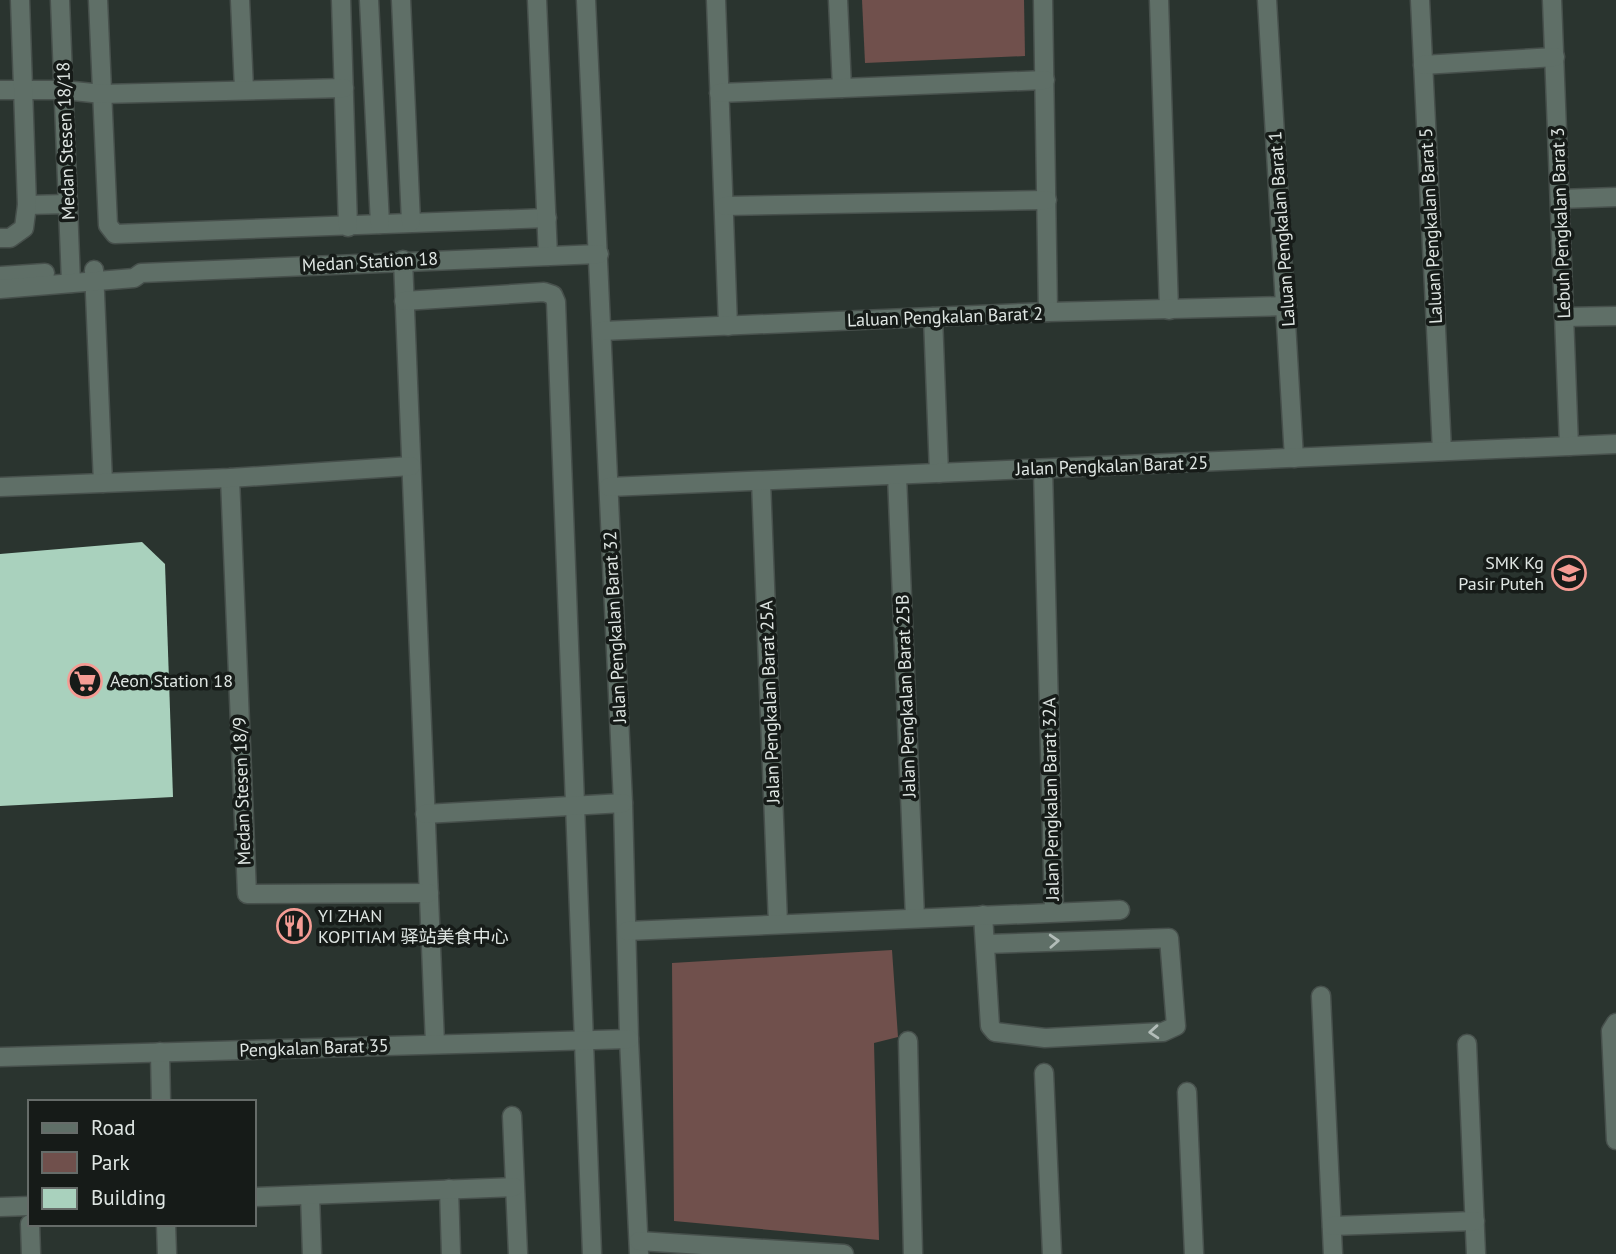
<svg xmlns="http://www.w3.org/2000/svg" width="1616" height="1254" font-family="'PT Sans','Noto Sans SC',sans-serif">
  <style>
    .green { fill: #70504c }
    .building { fill: #a9d1bd }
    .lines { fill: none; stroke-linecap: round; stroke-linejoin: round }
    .minor-casing { stroke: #47504c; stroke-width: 21 }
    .minor { stroke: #5f6f67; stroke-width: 18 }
    .oneway { stroke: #b2bcb8 }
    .labels { text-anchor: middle; stroke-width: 7; stroke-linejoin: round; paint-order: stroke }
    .street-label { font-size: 18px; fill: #dfe6e3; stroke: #161b18 }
    .poi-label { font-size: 18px; fill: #dfe6e3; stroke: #161b18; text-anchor: start }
  </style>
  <rect width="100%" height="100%" fill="#2a342f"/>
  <g class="green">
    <path d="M862,0h162l1,56 -160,7z"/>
    <path d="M892,950l6,87 -24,6 5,197 -205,-19 -2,-258z"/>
  </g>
  <path class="building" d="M142,542l23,22 8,233 -173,9v-252z"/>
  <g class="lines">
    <g class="minor-casing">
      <g id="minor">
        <path d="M60,0l11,283"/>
        <path d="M98,0l10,225 7,9 432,-16"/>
        <path d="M240,0l4,89"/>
        <path d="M341,0l7,227"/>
        <path d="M369,0l11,224"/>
        <path d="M401,0l10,222"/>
        <path d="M537,0l11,256"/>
        <path d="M586,0l37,803 6,236 10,215"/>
        <path d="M716,0l12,326"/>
        <path d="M838,0l4,88"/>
        <path d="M1043,0l5,312"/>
        <path d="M1159,0l10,310"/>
        <path d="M1267,0l27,458"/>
        <path d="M1420,0l22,451"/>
        <path d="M1552,0l17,446"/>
        <path d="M1423,65l132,-8"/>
        <path d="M0,90h64l38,4 242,-6"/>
        <path d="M719,93l326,-13"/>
        <path d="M1560,199l56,-2"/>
        <path d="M27,205l41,-1"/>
        <path d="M725,206l322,-6"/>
        <path d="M0,238h10l14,-10 3,-23 -7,-205"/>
        <path d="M403,260l32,784"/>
        <path d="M94,270l9,213"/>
        <path d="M0,276l45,-3"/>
        <path d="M0,289l134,-11 7,-5 458,-19"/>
        <path d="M404,301l140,-9 9,3 3,7 36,952"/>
        <path d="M933,317l6,156"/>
        <path d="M1564,317l52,-1"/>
        <path d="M602,331l446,-19 239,-6"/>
        <path d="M1043,469l11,443"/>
        <path d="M897,475l18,443"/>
        <path d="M230,478l17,416 182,-1"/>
        <path d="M761,481l17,443"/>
        <path d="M0,487l230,-9 181,-12"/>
        <path d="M609,487l1007,-43"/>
        <path d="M425,814l198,-11"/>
        <path d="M983,915l7,111 5,6 50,6 118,-6 13,-6 -7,-88 -183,6"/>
        <path d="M627,931l493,-21"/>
        <path d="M1321,996l12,258"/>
        <path d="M1616,1023l-5,8 5,109"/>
        <path d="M908,1041l5,213"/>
        <path d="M1467,1044l9,210"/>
        <path d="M160,1052l1,50"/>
        <path d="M0,1057l629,-18"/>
        <path d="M1044,1073l8,181"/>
        <path d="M1187,1092l7,162"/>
        <path d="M512,1116l6,138"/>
        <path d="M449,1189l2,65"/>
        <path d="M310,1195l2,59"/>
        <path d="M254,1197l260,-10"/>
        <path d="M0,1207l30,-1"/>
        <path d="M30,1224l1,30"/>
        <path d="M166,1224l1,30"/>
        <path d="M1332,1226l143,-5"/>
        <path d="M639,1241l205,13"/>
      </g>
    </g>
    <use href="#minor" class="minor"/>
  </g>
  <defs><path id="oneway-chevron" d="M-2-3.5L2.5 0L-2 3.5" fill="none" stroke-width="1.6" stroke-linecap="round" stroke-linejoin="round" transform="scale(1.75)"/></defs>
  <g class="oneway">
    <use href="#oneway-chevron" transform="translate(1054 941) rotate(-3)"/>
    <use href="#oneway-chevron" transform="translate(1154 1032) rotate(176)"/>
  </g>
  <defs>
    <g id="school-ring" transform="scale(1.75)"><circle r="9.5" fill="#161b18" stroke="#f59c94" stroke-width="1.5"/><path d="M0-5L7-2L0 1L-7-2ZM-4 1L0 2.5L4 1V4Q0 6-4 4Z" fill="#f59c94"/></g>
    <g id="supermarket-ring" transform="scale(1.75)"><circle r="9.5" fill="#161b18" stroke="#f59c94" stroke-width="1.5"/><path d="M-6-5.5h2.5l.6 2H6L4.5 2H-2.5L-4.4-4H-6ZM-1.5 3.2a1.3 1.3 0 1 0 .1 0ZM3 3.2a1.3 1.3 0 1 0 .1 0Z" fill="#f59c94"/></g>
    <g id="restaurant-ring" transform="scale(1.75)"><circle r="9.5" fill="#161b18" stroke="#f59c94" stroke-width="1.5"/><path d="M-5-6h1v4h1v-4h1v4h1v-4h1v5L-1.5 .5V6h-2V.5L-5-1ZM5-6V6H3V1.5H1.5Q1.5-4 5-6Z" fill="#f59c94"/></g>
  </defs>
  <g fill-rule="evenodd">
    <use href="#school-ring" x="1569" y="573"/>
    <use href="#supermarket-ring" x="85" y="681"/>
    <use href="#restaurant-ring" x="294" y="926"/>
  </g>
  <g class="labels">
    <g class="street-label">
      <text transform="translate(66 141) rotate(-92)" y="6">Medan Stesen 18/18</text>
      <text transform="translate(1561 223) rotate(-92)" y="6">Lebuh Pengkalan Barat 3</text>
      <text transform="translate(1431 226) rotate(-93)" y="6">Laluan Pengkalan Barat 5</text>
      <text transform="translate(1282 229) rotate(-94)" y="6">Laluan Pengkalan Barat 1</text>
      <text transform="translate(370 262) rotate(-3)" y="6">Medan Station 18</text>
      <text transform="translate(945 317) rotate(-2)" y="6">Laluan Pengkalan Barat 2</text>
      <text transform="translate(1112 466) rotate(-2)" y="6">Jalan Pengkalan Barat 25</text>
      <text transform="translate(615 627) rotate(-93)" y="6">Jalan Pengkalan Barat 32</text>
      <text transform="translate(906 696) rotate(-92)" y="6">Jalan Pengkalan Barat 25B</text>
      <text transform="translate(770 702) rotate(-92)" y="6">Jalan Pengkalan Barat 25A</text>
      <text transform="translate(242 791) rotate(-92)" y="6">Medan Stesen 18/9</text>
      <text transform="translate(1051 799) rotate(-91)" y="6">Jalan Pengkalan Barat 32A</text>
      <text transform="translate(314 1048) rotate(-2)" y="6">Pengkalan Barat 35</text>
    </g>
    <g class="poi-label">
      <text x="1544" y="569" text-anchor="end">SMK Kg<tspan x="1544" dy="21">Pasir Puteh</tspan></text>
      <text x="110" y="687">Aeon Station 18</text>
      <text x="318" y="922">YI ZHAN<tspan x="318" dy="21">KOPITIAM 驿站美食中心</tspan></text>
    </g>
  </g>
  <rect x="28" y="1100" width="228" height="126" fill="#161b18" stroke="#666c69" stroke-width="2"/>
  <rect x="42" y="1123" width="35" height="10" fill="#5f6f67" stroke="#666c69" stroke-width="2"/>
  <text x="91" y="1135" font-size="21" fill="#dfe6e3">Road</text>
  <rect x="42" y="1152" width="35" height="21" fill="#70504c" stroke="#666c69" stroke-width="2"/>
  <text x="91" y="1170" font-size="21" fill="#dfe6e3">Park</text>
  <rect x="42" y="1188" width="35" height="21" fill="#a9d1bd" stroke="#666c69" stroke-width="2"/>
  <text x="91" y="1205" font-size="21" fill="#dfe6e3">Building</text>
</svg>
